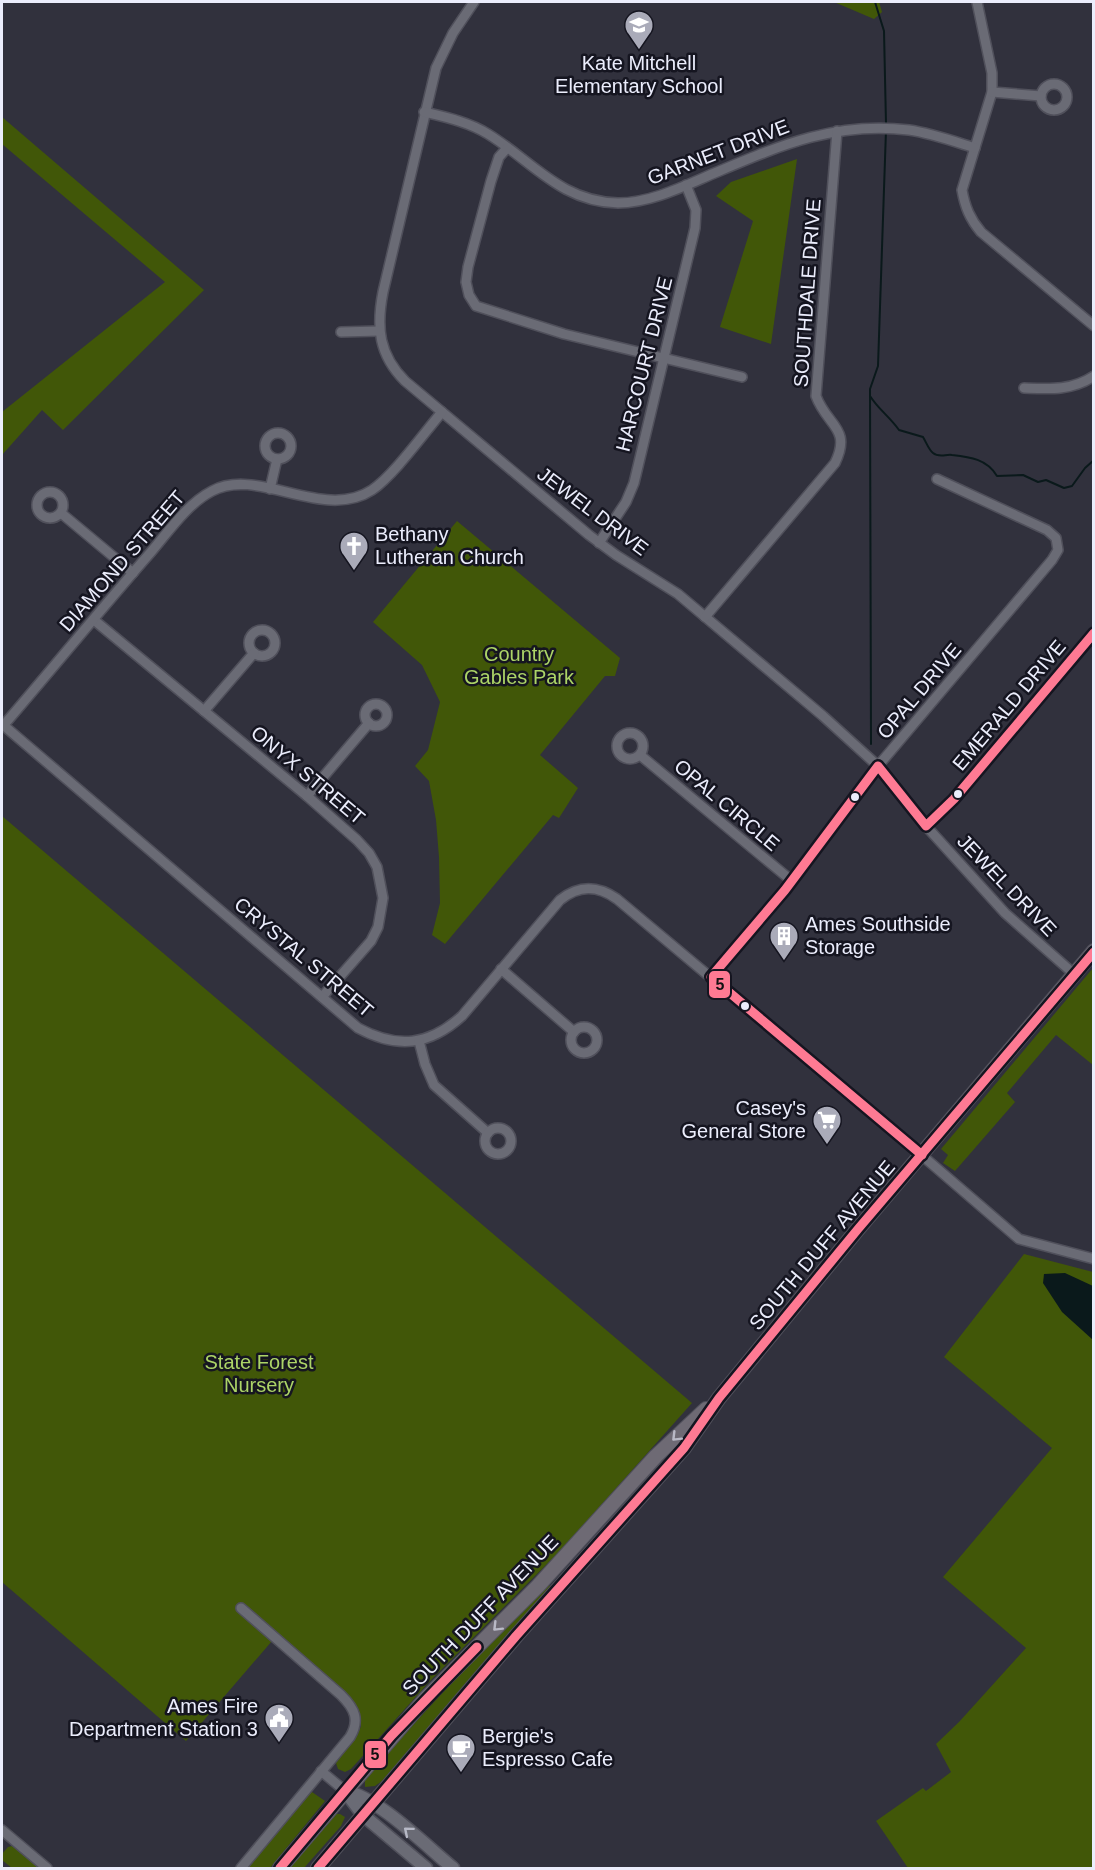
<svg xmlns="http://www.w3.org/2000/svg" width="1095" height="1870" font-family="Arial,sans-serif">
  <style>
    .green { fill: #415708 }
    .water { fill: #0a191b }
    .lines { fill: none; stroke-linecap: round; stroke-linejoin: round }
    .stream { stroke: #0a191b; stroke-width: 2 }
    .minor-casing { stroke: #50505b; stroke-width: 12 }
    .secondary-casing { stroke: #50505b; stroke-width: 15 }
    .primary-casing { stroke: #50505b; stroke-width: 16 }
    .minor { stroke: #6a6b75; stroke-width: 9 }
    .secondary { stroke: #6a6b75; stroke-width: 12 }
    .primary { stroke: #6e6a74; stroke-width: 14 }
    .bus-1-casing { stroke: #151520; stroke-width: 14 }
    .bus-1 { stroke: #fe7a93; stroke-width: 9 }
    .oneway { stroke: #b9b9c6 }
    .oneway2 { stroke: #b7b9c6 }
    .bus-dot { fill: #ebedfc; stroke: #151520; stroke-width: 2 }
    .labels { text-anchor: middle; stroke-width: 5; stroke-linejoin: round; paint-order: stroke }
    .poi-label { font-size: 20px; fill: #ebedfc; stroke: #151520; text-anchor: start }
    .street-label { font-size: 20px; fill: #ebedfc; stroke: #151520 }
    .park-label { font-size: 20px; fill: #acd467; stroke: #151520 }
    .line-badge { stroke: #151520; stroke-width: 2 }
    .pale-badge-label { font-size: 16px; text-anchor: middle; font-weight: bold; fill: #111 }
  </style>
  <rect width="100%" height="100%" fill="#31313d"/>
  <g class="green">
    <path d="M834,2h45l3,10 -8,7z"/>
    <path d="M2,117l202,173 -141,140 -21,-20 -40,45v-43l163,-130 -163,-138z"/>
    <path d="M797,159l-26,185 -51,-17 33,-106 -37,-25 15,-14z"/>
    <path d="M457,521l163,137 -5,18h-10l-65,79 38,33 -19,30 -6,-3 -108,129 -13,-9 8,-32 -1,-46 -3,-37 -7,-39 -14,-15 13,-16 12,-48 -18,-37 -49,-43z"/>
    <path d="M2,816l690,587 -132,148 -129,129 -80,89 -6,3 -7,-3 -2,-6 22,-29 3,-8 -2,-16 -16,-19 -65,-57 -92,107 -184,-159z"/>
    <path d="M1093,968v97l-37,-30 -49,58 8,9 -60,69 -12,-8 5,-8 -7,-6z"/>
    <path d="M1024,1254l69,18v596h-185l-32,-47 47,-33 3,3 25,-19 -15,-28 23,-22 67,-74 -83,-71 109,-129 -108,-91z"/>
    <path d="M548,1584l3,3 -169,194 -7,5 -10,1v-7c58,-68 119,-133 183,-196z"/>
    <path d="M312,1792l13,9 -55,67h-23l61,-74z"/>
    <path d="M336,1814h4l5,3 -4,9 -37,42h-17l40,-47z"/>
    <path d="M12,1846l27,22h-27l-10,-8v-6l6,-7z"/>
  </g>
  <path class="water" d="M1065,1273l28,13v54l-31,-28 -19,-29 1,-9z"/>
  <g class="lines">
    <g class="stream">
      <path d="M875,2l9,29 2,93"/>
      <path d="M870,396c9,14 19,20 29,34l24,7c3,5 6,13 10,16 6,5 13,1 19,2 18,2 35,4 45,21l26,-1 15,7 8,-2 18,8 8,-2 13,-18 9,-8"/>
      <path d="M871,744l-1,-355 8,-23 8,-236"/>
    </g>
    <g class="minor-casing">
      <g id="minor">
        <path d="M474,2l-21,31 -17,35 -53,224c-7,36 -4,63 22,89l184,154 27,20 62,39 145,122 55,50 48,60 79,87 69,61"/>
        <path d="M977,2l15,71v19l-30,98c3,17 8,29 19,42l113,94"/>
        <circle cx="1054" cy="97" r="13"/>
        <path d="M992,92l49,4"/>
        <path d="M424,112c21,5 45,10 64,22 44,27 73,68 130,69 34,0 68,-18 99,-31 64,-27 120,-51 192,-42 22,3 44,11 66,18"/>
        <path d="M507,148l-8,9 -8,24 -23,86 -2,15 3,13 7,11 88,28 178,43"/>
        <path d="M341,332l38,-1"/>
        <path d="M1024,388c25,1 47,3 70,-12"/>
        <circle cx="278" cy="446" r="13"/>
        <path d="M270,489l7,-30"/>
        <circle cx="50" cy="505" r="13"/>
        <path d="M61,513l72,60"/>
        <path d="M599,543l27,-41 8,-19 61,-255 1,-18 -10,-25"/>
        <path d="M705,617l130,-154c17,-35 -8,-37 -19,-67l21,-265"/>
        <path d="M94,620l213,176 50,44 12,13 8,14 6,31 -5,29 -7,14 -49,56"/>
        <circle cx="262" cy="643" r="13"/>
        <circle cx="376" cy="715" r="11"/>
        <path d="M204,711l50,-58"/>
        <path d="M2,724l356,304c39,21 71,18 104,-12l98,-116c19,-15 37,-15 57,-1l265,222 137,118 75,20"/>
        <path d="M3,726c50,-58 98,-117 148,-174 18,-21 36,-48 61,-61 46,-25 111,31 160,-1 22,-15 52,-57 70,-78"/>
        <circle cx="630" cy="746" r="13"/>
        <path d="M640,755l152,126"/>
        <path d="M307,796l62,-73"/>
        <path d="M926,826l28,-27 140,-167"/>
        <path d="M501,969l73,63"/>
        <path d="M711,977l74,-87 93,-124 174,-206 6,-10 -2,-12 -9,-8 -110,-51"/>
        <circle cx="584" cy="1040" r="13"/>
        <path d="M419,1041l6,23 9,21 54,48"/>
        <circle cx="498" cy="1141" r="13"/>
        <path d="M321,1771l24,20"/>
        <path d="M2,1830l45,38"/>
        <path d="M241,1868l109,-131c10,-17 5,-28 -9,-42l-100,-87"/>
      </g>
    </g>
    <g class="secondary-casing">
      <g id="secondary">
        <path d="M345,1791c34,7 80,54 108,77"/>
        <path d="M345,1791l18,24 63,53"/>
      </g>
    </g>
    <g class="primary-casing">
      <g id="primary">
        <path d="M280,1868l145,-169 113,-113 118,-130 50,-47"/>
        <path d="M318,1868l198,-232 168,-188 35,-50 139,-169 236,-278"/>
      </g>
    </g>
    <use href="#minor" class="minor"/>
    <use href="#secondary" class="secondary"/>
    <use href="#primary" class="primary"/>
    <g class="bus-1-casing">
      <g id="bus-1">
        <path d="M922,1155l-211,-178 74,-87 93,-124 48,60 28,-27 140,-166"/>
        <path d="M280,1868l111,-132 86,-89"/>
        <path d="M318,1868l198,-232 168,-188 35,-50 139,-169 236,-277"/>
      </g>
    </g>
    <use href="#bus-1" class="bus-1"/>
  </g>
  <defs><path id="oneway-chevron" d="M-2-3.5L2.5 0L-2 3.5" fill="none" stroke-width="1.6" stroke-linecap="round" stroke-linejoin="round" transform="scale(1.5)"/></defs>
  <g class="oneway">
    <use href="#oneway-chevron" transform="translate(676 1437) rotate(135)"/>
    <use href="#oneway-chevron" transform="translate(497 1627) rotate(135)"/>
  </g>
  <use class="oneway2" href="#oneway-chevron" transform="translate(408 1831) rotate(-140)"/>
  <defs>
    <g id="school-pin" transform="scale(1.5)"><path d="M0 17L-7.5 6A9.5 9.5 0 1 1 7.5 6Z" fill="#aaabb9" stroke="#151520"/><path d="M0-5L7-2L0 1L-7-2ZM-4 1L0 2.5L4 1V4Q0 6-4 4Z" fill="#fff"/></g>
    <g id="church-pin" transform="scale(1.5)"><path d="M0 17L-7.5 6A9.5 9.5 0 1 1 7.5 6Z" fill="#aaabb9" stroke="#151520"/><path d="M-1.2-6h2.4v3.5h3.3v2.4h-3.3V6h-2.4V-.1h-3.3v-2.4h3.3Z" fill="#fff"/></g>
    <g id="building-pin" transform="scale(1.5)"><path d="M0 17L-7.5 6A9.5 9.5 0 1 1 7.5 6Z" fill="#aaabb9" stroke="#151520"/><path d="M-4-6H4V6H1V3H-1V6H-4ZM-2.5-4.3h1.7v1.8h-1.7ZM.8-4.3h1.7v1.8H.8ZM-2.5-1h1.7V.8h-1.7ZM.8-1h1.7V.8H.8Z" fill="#fff"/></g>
    <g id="supermarket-pin" transform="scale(1.5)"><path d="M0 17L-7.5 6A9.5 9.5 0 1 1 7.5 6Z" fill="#aaabb9" stroke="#151520"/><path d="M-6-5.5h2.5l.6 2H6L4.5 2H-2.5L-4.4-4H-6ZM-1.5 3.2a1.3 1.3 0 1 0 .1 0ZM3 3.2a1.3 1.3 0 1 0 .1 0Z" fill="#fff"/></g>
    <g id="civic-pin" transform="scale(1.5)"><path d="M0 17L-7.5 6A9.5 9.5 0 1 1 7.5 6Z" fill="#aaabb9" stroke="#151520"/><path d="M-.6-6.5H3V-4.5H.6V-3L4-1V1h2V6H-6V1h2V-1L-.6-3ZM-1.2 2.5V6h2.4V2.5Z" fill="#fff"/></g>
    <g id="cafe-pin" transform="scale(1.5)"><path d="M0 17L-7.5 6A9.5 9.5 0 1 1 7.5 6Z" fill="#aaabb9" stroke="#151520"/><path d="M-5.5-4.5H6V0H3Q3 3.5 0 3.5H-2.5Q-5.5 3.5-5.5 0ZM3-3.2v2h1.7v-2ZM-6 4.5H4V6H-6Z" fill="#fff"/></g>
  </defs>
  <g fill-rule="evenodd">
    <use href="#school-pin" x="639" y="25"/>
    <use href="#church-pin" x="354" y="546"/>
    <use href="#building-pin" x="784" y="936"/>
    <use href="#supermarket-pin" x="827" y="1120"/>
    <use href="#civic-pin" x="279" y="1718"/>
    <use href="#cafe-pin" x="461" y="1748"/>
  </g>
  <g class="bus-dot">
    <circle cx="958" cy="794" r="5"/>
    <circle cx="855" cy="797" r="5"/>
    <circle cx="745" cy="1006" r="5"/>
  </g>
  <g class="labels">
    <g class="poi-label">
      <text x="639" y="70" text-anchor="middle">Kate Mitchell<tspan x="639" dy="23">Elementary School</tspan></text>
      <text x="375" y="541">Bethany<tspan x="375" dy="23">Lutheran Church</tspan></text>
      <text x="805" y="931">Ames Southside<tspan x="805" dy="23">Storage</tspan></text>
      <text x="806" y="1115" text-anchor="end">Casey's<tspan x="806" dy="23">General Store</tspan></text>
      <text x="258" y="1713" text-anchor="end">Ames Fire<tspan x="258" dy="23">Department Station 3</tspan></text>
      <text x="482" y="1743">Bergie's<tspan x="482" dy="23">Espresso Cafe</tspan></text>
    </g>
    <g class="street-label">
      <text transform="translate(718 152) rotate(-21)" y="7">GARNET DRIVE</text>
      <text transform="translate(807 293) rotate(-86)" y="7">SOUTHDALE DRIVE</text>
      <text transform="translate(644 364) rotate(-76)" y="7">HARCOURT DRIVE</text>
      <text transform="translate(593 511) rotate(37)" y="7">JEWEL DRIVE</text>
      <text transform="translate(122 561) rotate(-49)" y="7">DIAMOND STREET</text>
      <text transform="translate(919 691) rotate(-50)" y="7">OPAL DRIVE</text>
      <text transform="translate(1009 705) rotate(-50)" y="7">EMERALD DRIVE</text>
      <text transform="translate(308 775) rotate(40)" y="7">ONYX STREET</text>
      <text transform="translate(727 805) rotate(40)" y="7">OPAL CIRCLE</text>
      <text transform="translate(1007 885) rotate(46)" y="7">JEWEL DRIVE</text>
      <text transform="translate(304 957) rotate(40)" y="7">CRYSTAL STREET</text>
      <text transform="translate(822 1245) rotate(-50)" y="7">SOUTH DUFF AVENUE</text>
      <text transform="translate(480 1615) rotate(-46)" y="7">SOUTH DUFF AVENUE</text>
    </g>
    <g class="park-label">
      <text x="519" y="661">Country<tspan x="519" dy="23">Gables Park</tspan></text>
      <text x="259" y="1369">State Forest<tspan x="259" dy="23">Nursery</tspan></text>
    </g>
  </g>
  <g class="line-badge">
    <rect x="708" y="970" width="23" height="29" rx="6" fill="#fe7a93"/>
    <rect x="364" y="1740" width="23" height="29" rx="6" fill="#fe7a93"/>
  </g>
  <g class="pale-badge-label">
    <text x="720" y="990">5</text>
    <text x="375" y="1760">5</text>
  </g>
  <rect width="1095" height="1870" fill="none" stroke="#ebedfc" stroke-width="6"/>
</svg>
